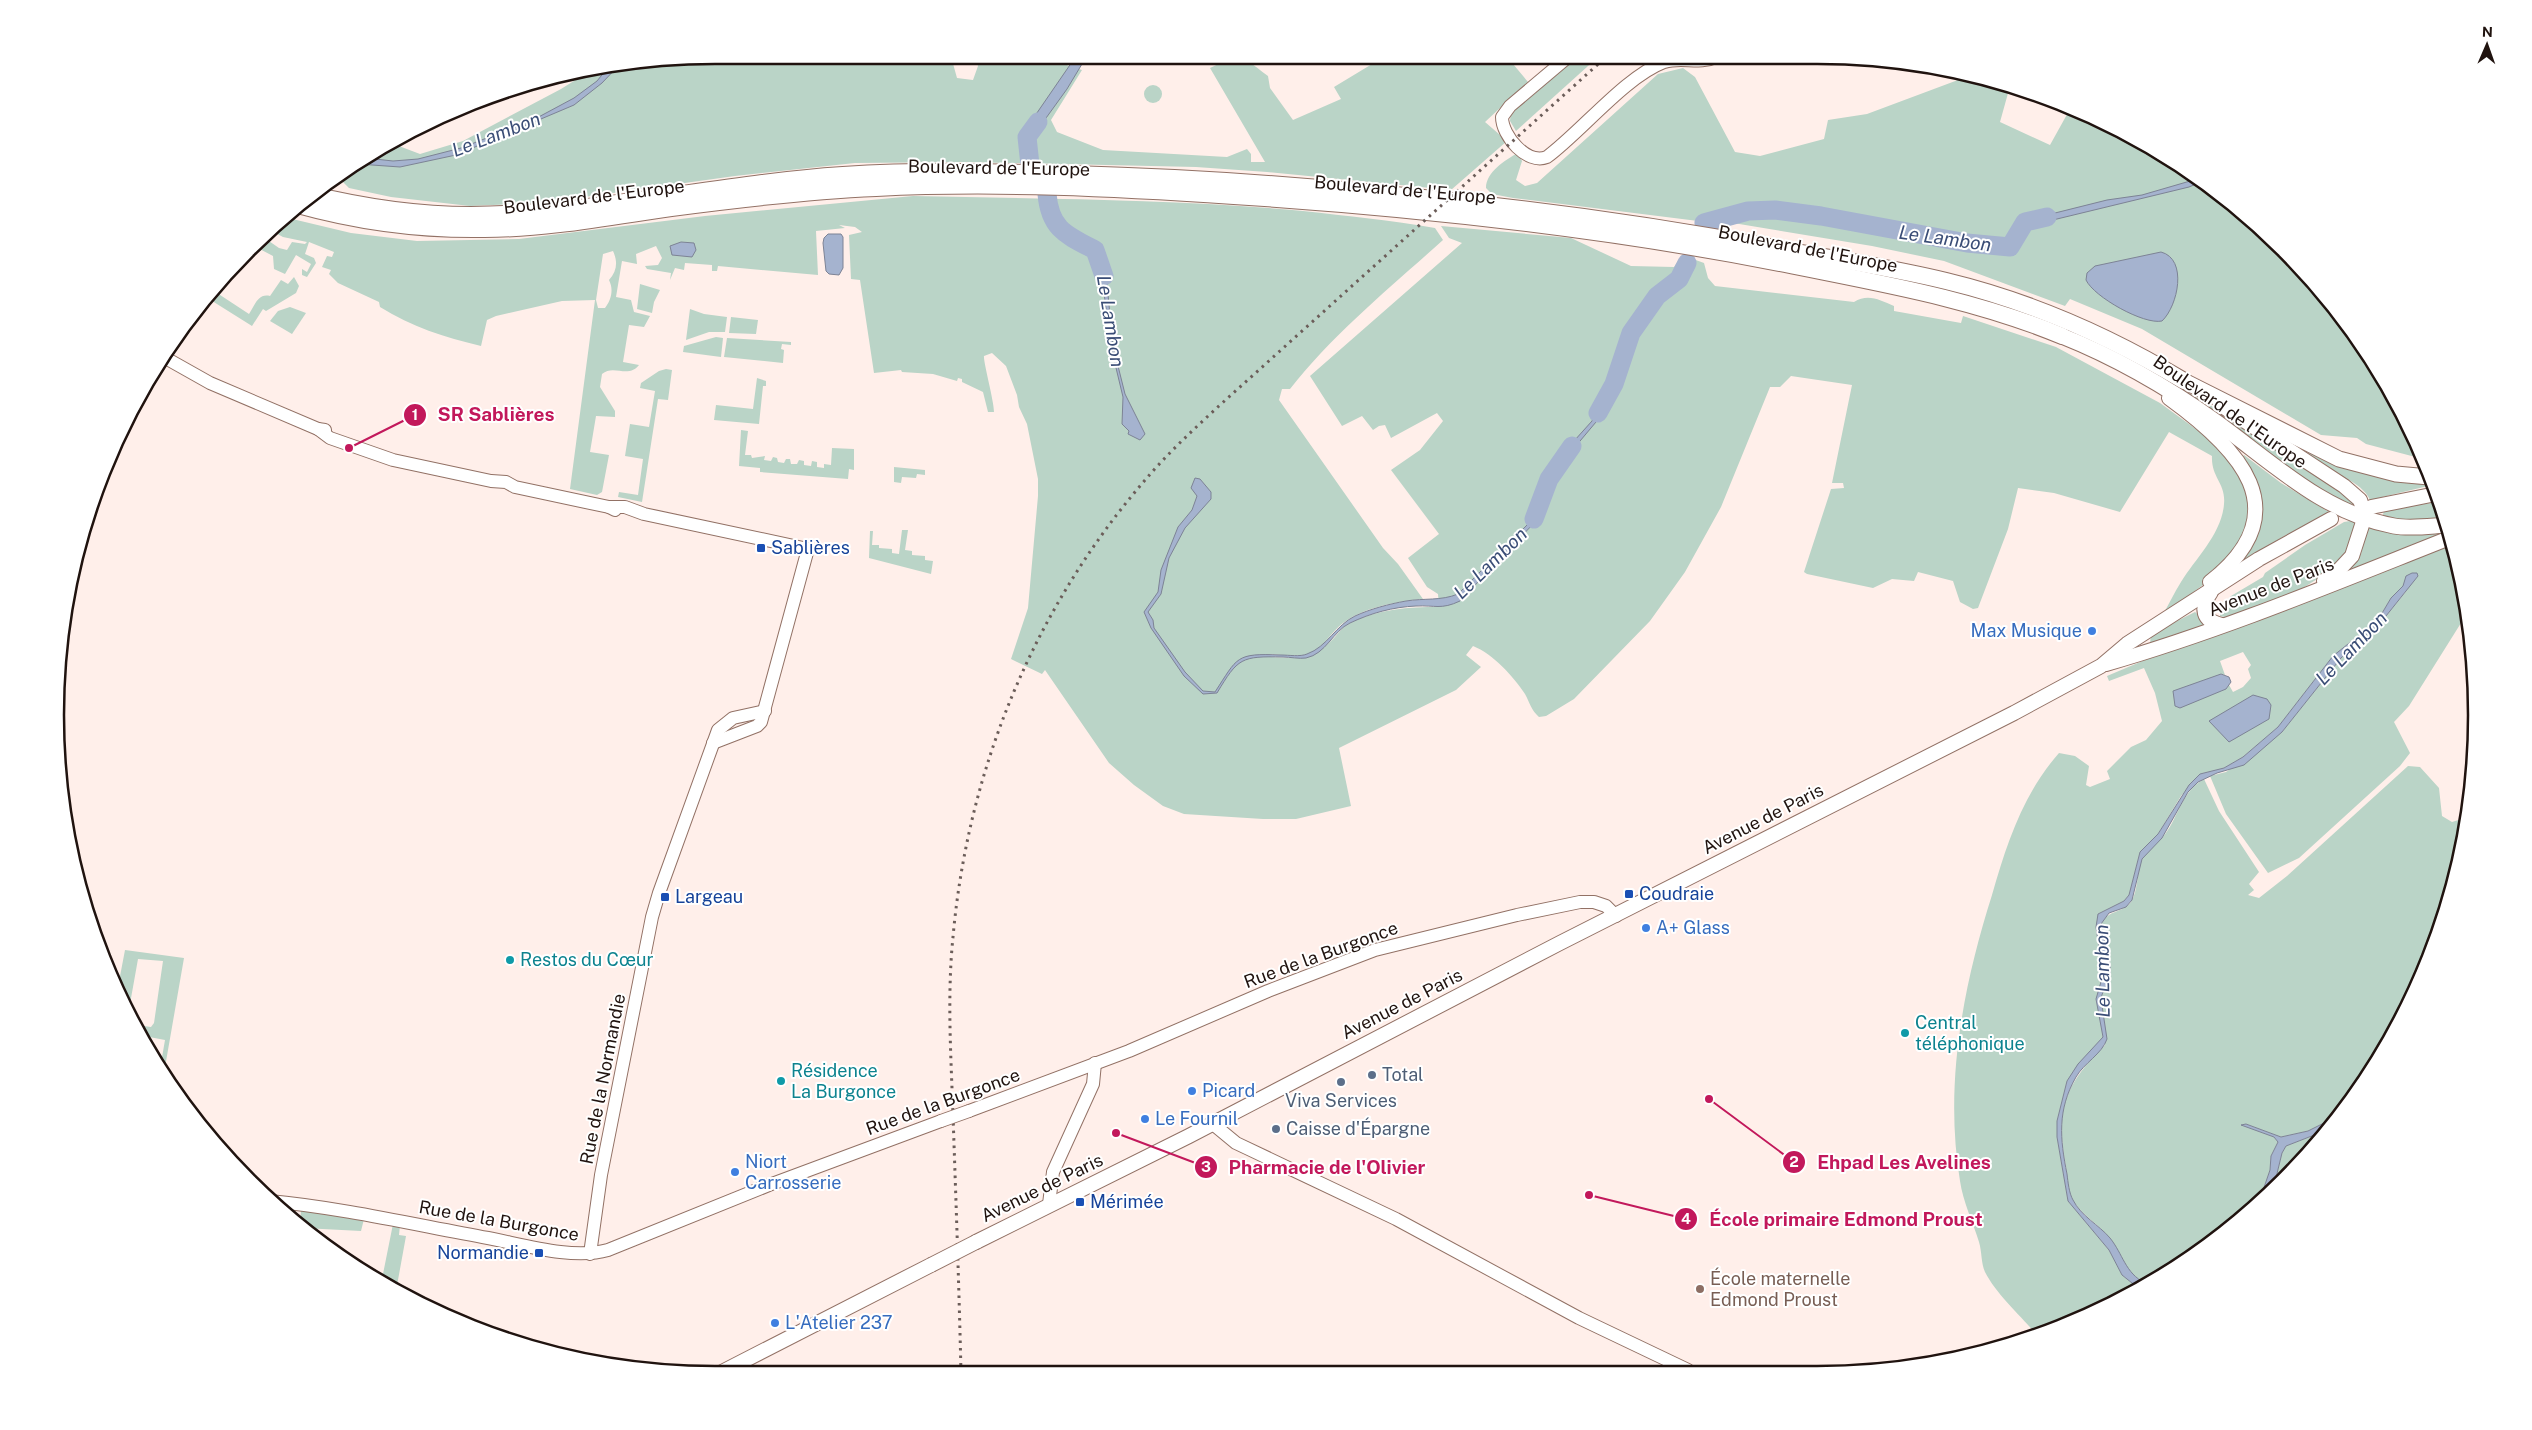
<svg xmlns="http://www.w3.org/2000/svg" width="2532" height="1430" font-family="'Public Sans',sans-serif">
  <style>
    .green { fill: #bad4c7; fill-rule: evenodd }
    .water { fill: #a5b3cf; stroke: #7d8395 }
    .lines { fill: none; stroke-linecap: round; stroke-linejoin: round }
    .river { stroke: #a5b3cf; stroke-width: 19 }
    .tertiary-casing { stroke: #927165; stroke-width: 14 }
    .secondary-casing { stroke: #927165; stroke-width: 16 }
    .primary-casing { stroke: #927165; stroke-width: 17 }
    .trunk-casing { stroke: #927165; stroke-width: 18 }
    .tertiary { stroke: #fff; stroke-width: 12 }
    .secondary { stroke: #fff; stroke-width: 14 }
    .primary { stroke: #fff; stroke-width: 15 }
    .trunk { stroke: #fff; stroke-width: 16 }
    .rail { stroke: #6b5d59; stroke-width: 3; stroke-dasharray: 2.5 5; stroke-linecap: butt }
    .tertiary-bridge-casing { stroke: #927165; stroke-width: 14; stroke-linecap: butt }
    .secondary-bridge-casing { stroke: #927165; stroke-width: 16; stroke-linecap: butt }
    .tertiary-bridge { stroke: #fff; stroke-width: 12 }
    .secondary-bridge { stroke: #fff; stroke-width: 14 }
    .transit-dot { fill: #1a4fb4; stroke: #fff; stroke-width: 2 }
    .shop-dot { fill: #3f7fe0; stroke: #fff; stroke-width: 2 }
    .culture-dot { fill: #0f9aa8; stroke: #fff; stroke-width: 2 }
    .service-dot { fill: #5c6f8a; stroke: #fff; stroke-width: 2 }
    .education-dot { fill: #8d6e63; stroke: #fff; stroke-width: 2 }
    .labels { text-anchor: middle; stroke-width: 4; stroke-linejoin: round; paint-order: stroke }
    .street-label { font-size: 18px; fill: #20130f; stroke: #fff }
    .transit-label { font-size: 18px; fill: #164399; stroke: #fff; text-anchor: start }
    .shop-label { font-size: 18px; fill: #366cbe; stroke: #fff; text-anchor: start }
    .culture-label { font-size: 18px; fill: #0d838f; stroke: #fff; text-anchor: start }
    .service-label { font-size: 18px; fill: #4e5e75; stroke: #fff; text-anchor: start }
    .education-label { font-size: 18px; fill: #785e54; stroke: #fff; text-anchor: start }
    .water-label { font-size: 19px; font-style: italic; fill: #3a4d76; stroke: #fff }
    .rim { fill: none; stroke: #20130f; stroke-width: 2.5 }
    .leader { fill: none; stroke: #c2185b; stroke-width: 2 }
    .callout-dot { fill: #c2185b; stroke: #fff; stroke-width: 2 }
    .mark-label { font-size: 15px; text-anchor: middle; font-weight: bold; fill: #fff }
    .callout-label { font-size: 19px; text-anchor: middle; font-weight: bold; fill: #c2185b; stroke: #fff; stroke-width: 4; stroke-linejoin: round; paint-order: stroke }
  </style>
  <rect width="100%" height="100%" fill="#ffefea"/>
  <g class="green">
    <path d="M1576,57h22l-82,74 -6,-10 1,-12z"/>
    <path d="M1382,58h126l20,24 -43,40 22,19 -56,49 -184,-18 -71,-5 -232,-5 -109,1 -120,13 -194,27 -71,3 -79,-9 -42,-9 -7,-7 -9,-2 58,-36 29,11 43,-13 98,-52 32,-20 36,-8 323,-1 5,18 16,2 5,-14 -2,-7h72l34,11 -31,50 6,12 46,18 124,7 20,-8 4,5v8h14l-55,-94c32,-15 31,-12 58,8l2,12 23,32 48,-21 -7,-12z"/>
    <path d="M1683,68l12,9 40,75 25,4 64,-17 4,-19 39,-6 99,-37 44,9 -10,36 50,23 20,-36 77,35 105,75 87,93 -2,2 8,6 44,71 -2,5 5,14 7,-2 10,15 14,36 -57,-15 -9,-6 -36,-3 -179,-106 -72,-30 -5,7 -121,-45 -72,-15 -163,-27 -11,2 -185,-23 -21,-4 -6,-6c0,-16 19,-28 32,-35l4,8 -6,19 9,6 12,-3 121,-109z"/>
    <circle cx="1153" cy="94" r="9"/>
    <path d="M913,196c130,3 260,3 390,15 44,5 88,9 132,17l8,12c-52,47 -109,93 -153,149h-8l-3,11 104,148 15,16 25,35c-24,2 -57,8 -77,22 -11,7 -18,19 -28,28 -12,10 -33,6 -48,5l1,3c29,1 40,4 62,-18 5,-5 10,-13 17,-16 29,-14 58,-16 89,-16l-1,-13 -11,-7 -19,-29 31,-24 -48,-64 29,-20 23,-29 -6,-8 -46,25 -6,-13 -6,1 -6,4 -11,-14 -20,10 -32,-50 152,-133 -13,-5 -8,-12 130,12 60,28 43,1 8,-12 22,8 4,15 7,8 139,16c14,-9 26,-2 40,4v5l67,12 2,-7 93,31 104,56 51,37 18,17 22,39 -5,41 -30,38 -54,41c7,-12 12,-23 19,-34 15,-24 41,-49 43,-78 2,-21 -13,-26 -12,-48l-43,-24 -49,80 -66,-19 -36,-5 -10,41 -30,79 -5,1 -13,-7 -7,-21 -35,-9 -4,9 -22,-2 -19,9 -66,-14 -3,-2 27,-83 13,-1 -1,-5h-11l20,-98 -61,-9 -11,11h-10l-49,120 -36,65 -35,49 -76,78 -28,17 -7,1c-8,-7 -9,-14 -14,-23 -12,-18 -32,-40 -52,-48l-7,9 15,12 -25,23 -117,58 12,58 -55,13h-33l-79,-5 -21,-8 -29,-21 -25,-22 -64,-93 -3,4 -31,-15 17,-51 10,-112v-17l-11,-55 -8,-17 -2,-12 -11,-29 -14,-13 -8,3c-1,5 10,45 10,56h-6l-5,-20 -21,-10v-3l-4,-1 -1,3 -24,-7 -31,-2 -1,-2 -27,3 -14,-93 -9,-1 -2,-44 13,-3 -7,-5 -16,-2 6,3 -29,3 2,44 -100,-9 -1,5h-5v-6l-27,-2 -1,7 -9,-2 -5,12 1,-7 -24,-4 -2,-3 13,-1 4,-7 -6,-12 -20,8 1,10 -15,-3 -6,36 15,3 3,12 16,4 -6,11 -15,-2 -6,37 16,3c-11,14 -25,-1 -37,9l-2,13 15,24v6l-19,-1 -6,36 19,3 -7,37 -5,3 -27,-6 25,-189 -33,1 -66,15 -9,4 -6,26c-37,-9 -69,-19 -101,-39l-1,-5 -41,-19 -9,-9 2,-4 -9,-3 5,-11 5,1 2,-5 -25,-10 -4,12 9,4 2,5 -9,14 -5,-2v-6l5,3 4,-8 -15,-9 -11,19 -11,-5 -1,-13 -21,-11 32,-28 67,16 66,8 102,-2 186,-23zM272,231l11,6 24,5 -2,2 -13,-2 -5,8 -8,-2 -13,-9v-5zM613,251c5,11 4,20 -4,29 5,10 2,20 -4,28h-7l-2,-8 7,-46z"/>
    <path d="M294,277l5,9 -3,7 -30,18 -3,-2 -11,17 -43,-27 5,-8 35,23c6,-9 9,-21 21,-18l11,-16 7,4z"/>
    <path d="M640,284l20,6 -6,12 -2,11 -15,-4z"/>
    <path d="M290,307l16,6 -14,21 -22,-13 8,-10z"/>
    <path d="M690,309l14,5 23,3 -2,15h-16l-23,8z"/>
    <path d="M731,317l27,3 -2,14 -27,-1z"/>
    <path d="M716,337l7,1 -2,19 -38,-5 1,-6z"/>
    <path d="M727,338l64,4v3l-9,-1 -1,5 3,1 -1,13 -59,-6z"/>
    <path d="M666,369l6,1 -4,30 -10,-1 -16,103 -24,-5 1,-5 19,3 5,-36 -18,-3 5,-32 19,3 6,-36 -15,-3 1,-5 18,-12z"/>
    <path d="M757,378l9,3v5h-3l-4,38 -45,-4 2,-15 37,4z"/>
    <path d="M2167,380l77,45 107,73 6,9 -22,-5z"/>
    <path d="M741,430l7,1 -3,24h6l1,3 13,-2 -1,4 7,1 2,-4 4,1 1,4 6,1 2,-4h4l1,5h6l2,-4 5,1v4l7,1 1,-5 5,1v5l7,1v-4l7,1 1,-17 22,1v21l-5,-1 -1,10 -88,-7v-4l-21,-2z"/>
    <path d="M2286,442l130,41 16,2 -62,15c-8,-19 -39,-27 -55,-38 -10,-6 -20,-13 -29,-20z"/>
    <path d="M2244,455l37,28 53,32 -48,20 -40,24h-3c25,-36 22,-65 -1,-101z"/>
    <path d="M894,467l31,3v5l-8,-1 -1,4 -14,-1 -1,6 -7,-1z"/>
    <path d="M2438,502l8,19 -52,-1 -11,-5 1,-5z"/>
    <path d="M2350,521l10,1c-3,9 -5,21 -10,29 -14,23 -105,74 -130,65v-8l11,-12 32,-19 2,-4 40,-28 39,-23z"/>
    <path d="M2368,527l82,5 -104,41 15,-19z"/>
    <path d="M902,530h6l-3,20 7,1v4l13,1v4l8,1 -2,13 -62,-16 1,-27h3l-1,14h7v3l13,1v4l7,1z"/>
    <path d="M2454,544l12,71 -57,91 -15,16 16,31 -10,13 -101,92 -31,15 -42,-59 -16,-38 16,-4 56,-40 59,-74 41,-37 26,-32 -17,9 -13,22 -45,36 -55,71 -35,30 -19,11 -24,6 -19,22 -23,38 -18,18 -11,43 -5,6 -26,13 5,52 -1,17 -3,7 4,47 -36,44 -10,40v16l11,64 41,49 13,25 15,12 -99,49c-16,-19 -42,-42 -53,-64 -4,-9 -3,-20 -6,-30 -6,-20 -16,-40 -19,-61 -16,-97 3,-194 32,-286 15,-52 31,-101 67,-142l16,3 14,10 -3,19 4,2 20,-8 -3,-8 24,-24 15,-7 16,-19 -7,-28 -11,-25 -35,13 -2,-5 64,-27zM2243,652l8,13 -3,4 3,9 -8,9 -10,5 -4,-7 -3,4 -5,-15 4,1 -5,-14z"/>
    <path d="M2195,612l16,14 -61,18 1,-10z"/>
    <path d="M2408,766l12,1 19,21 3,28 10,6 16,-5 -26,110 -52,116 -7,8 -55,70 -20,10 -27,6 -35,-13 -4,1 32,12 4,5 -7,14 -1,14 -11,32 -76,62 -38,19c-20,-9 -23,-28 -35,-44 -10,-14 -27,-23 -37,-38 -5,-9 -6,-24 -7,-34 -11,-56 -2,-82 39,-122l-4,-46 1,-6 5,-6 -6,-63c6,-14 22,-11 30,-22 7,-11 6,-29 10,-41 4,-11 14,-15 21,-23 16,-18 19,-47 42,-59l15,32 40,61 -10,12 5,6 -6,5 11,3 28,-22z"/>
    <path d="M125,950l59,8 -20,115 -4,-4 5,-29 -21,-4v-10l7,1 3,-4 9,-62 -25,-2 -10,56 -11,-23z"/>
    <path d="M2322,1132l-38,49 -11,9 9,-37 4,-7z"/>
    <path d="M301,1210l63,9 -3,12 -58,-3 -3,-2z"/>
    <path d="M393,1224l7,1 -1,10 7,1 -10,55 -15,-7z"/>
  </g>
  <g class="water">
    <path d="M1074,59h11l-18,30 -39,54 -8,-1 10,-19z"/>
    <path d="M621,63l-19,20 -28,22 -118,50 -56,12 -42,-3 8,-6 27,3 25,-2 43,-11 72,-28 41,-22 23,-17 13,-16z"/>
    <path d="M2197,179l4,3 -12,5 -132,32 -33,5 -1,-3 84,-21 35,-5z"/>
    <path d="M1055,225l3,1 10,9 23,11 10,13 5,15 7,72 12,48 20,40 -5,6 -12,-6 1,-3 -7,-7 1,-27 -12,-50 -11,-85 -9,-13 -25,-13z"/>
    <path d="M828,234h13l2,3v31l-4,7 -10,-1 -3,-3 -3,-28 1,-5z"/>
    <path d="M681,242l13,1 2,7 -4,7 -20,-2 -2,-9z"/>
    <path d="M2161,252c27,7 17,54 1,69 -18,4 -68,-24 -76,-41l1,-7 8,-7z"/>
    <path d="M1675,279l4,1 -28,24 -16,24 -11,32 -28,62 -37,44 -24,56 -75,79c-19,9 -25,4 -44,5 -23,1 -45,7 -66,17 -17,8 -24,31 -44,35 -7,1 -16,-1 -23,-1 -42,-1 -45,1 -66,36l-14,1 -19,-18 -33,-48 -7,-16 14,-20 3,-22 17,-43 14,-17 5,-14 -6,-8 4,-10 5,1 11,13v7l-26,29 -16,30 -8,36 -13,18 5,8 1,8 31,44 18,19 12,1c23,-35 20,-39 66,-37 8,0 19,2 26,-1 20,-7 29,-29 48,-38 15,-7 34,-12 51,-15 18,-3 35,0 52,-7l74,-74 33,-69 27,-30 25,-50 16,-45 13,-20z"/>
    <path d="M2412,573h5l1,3 -36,45 -41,37 -59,74 -38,33 -27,8 -19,9 -10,10 -26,46 -20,21 -10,41 -6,7 -17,6 -8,11c2,18 11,35 9,53 -1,8 -8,13 -9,22l6,40c-5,15 -23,24 -31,38 -19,33 -16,62 -9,97 1,8 2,19 6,26 8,16 26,25 37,38 13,16 15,35 35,45l-8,4 -15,-12 -13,-25 -41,-49 -11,-64v-16l10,-40 11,-17 25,-27 -7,-38 7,-24 -7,-48 2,-13 26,-13 5,-6 11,-43 18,-18 31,-49 11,-11 24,-6 19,-11 35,-30 55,-71 45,-36 13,-22 12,-12 3,-10z"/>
    <path d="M2221,674l8,3 2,5 -5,7 -46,19 -5,-2 -2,-15z"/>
    <path d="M2253,695l14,4 4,6 -2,14 -40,23 -20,-21z"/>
    <path d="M2390,1043l-2,2 -66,87 -36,14 -4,7 -9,37 -14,12 11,-32 1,-14 7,-14 -4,-5 -33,-12 5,-1 35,13 27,-6 20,-10z"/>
  </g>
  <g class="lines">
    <g class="river">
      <path d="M1030,165l-3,-28 11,-15"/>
      <path d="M1047,194c3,35 19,41 48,56l9,26"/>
      <path d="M1704,223l44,-12 27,-1 46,6 146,27 43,4 15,-25 22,-5"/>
      <path d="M1598,413l16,-29 17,-51 26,-37 22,-17 8,-16"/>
      <path d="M1534,519l15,-40 23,-33"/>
    </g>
    <g class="tertiary-casing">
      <g id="tertiary">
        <path d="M1568,57l-58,49 -8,11c0,19 25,48 45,40 35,-26 78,-80 117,-95 18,-6 35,3 52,-5"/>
        <path d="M162,356l48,27 108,46 7,1"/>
        <path d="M318,429l12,9 63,22 98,21 15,1 9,5 94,20 6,3"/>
        <path d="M609,507h16l19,7 164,35 -47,173 -4,4 -44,17"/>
        <path d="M969,1111l160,-60 139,-60 107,-41 142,-35 63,-13h14l12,4 10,10"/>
        <path d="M1213,1124l23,19 160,76 183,99 109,52"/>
        <path d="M270,1201c73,7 146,24 218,37 36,7 85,22 120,12l161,-65 172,-64"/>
        <path d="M1049,1204l4,-32 40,-88 2,-21"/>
        <path d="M590,1254l11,-79 51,-258 7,-24 59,-163 15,-12 32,-7"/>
      </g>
    </g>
    <g class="secondary-casing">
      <g id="secondary">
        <path d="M2169,398c69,50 132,113 41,184"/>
        <path d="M2222,406l122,80 16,14 3,9v13l-11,34 -14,15 -14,10"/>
        <path d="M2371,507l65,-13"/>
        <path d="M2211,592c-11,16 -9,29 11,33"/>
        <path d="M2106,664c118,-34 232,-82 346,-127"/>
        <path d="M976,1242l213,-106 371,-193 454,-230 87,-47 26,-22 132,-85 72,-40"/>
        <path d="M720,1373l211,-108"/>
      </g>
    </g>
    <g class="primary-casing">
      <g id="primary">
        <path d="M2062,336c55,22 105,51 153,85 57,41 108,92 179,105 17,3 36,0 53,-1"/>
        <path d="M2184,381l155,78 57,15 33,3"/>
      </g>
    </g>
    <g class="trunk-casing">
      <g id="trunk">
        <path d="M310,194c53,13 107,21 161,21 125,-1 248,-32 372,-40 76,-5 153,-3 230,-1 147,4 293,16 439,34 95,11 190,26 284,44 50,9 101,17 150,29 83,20 165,56 238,100"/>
        <path d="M298,205c61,17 123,25 186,24 63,0 125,-12 187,-21 68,-9 136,-17 205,-20 119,-6 239,0 358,8 185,12 369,32 551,68 93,19 189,35 277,72"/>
      </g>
    </g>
    <use href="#tertiary" class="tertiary"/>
    <use href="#secondary" class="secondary"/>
    <use href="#primary" class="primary"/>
    <use href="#trunk" class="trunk"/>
    <path class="rail" d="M961,1373c-2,-86 -5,-172 -8,-258 -2,-59 -6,-119 0,-178 15,-169 82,-330 193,-458 22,-26 48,-50 74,-74l386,-348"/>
    <g class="tertiary-bridge-casing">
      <path id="tertiary-bridge" d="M941,1121l28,-10"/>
    </g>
    <g class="secondary-bridge-casing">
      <path id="secondary-bridge" d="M931,1265l45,-23"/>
    </g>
    <use href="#tertiary-bridge" class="tertiary-bridge"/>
    <use href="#secondary-bridge" class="secondary-bridge"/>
  </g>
  <g class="transit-dot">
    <rect x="756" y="543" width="10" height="10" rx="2.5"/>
    <rect x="1624" y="889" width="10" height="10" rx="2.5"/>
    <rect x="660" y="892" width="10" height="10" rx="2.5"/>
    <rect x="1075" y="1197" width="10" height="10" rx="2.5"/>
    <rect x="534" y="1248" width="10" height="10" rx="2.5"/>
  </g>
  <g class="shop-dot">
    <circle cx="2092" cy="631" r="5"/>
    <circle cx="1646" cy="928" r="5"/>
    <circle cx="1192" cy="1091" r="5"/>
    <circle cx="1145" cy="1119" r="5"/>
    <circle cx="735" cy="1172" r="5"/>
    <circle cx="775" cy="1323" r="5"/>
  </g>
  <g class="culture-dot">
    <circle cx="510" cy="960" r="5"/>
    <circle cx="1905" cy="1033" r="5"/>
    <circle cx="781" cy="1081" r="5"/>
  </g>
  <g class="service-dot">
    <circle cx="1372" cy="1075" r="5"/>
    <circle cx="1341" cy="1082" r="5"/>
    <circle cx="1276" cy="1129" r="5"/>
  </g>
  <circle class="education-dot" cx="1700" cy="1289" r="5"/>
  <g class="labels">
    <g class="street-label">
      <text transform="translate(999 168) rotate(1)" y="6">Boulevard de l'Europe</text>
      <text transform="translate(1405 190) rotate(5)" y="6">Boulevard de l'Europe</text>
      <text transform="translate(594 197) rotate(-7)" y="6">Boulevard de l'Europe</text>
      <text transform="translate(1808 249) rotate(11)" y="6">Boulevard de l'Europe</text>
      <text transform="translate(2230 412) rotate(35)" y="6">Boulevard de l'Europe</text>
      <text transform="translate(2271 587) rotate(-21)" y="6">Avenue de Paris</text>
      <text transform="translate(1763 819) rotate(-27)" y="6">Avenue de Paris</text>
      <text transform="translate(1321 955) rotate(-20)" y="6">Rue de la Burgonce</text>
      <text transform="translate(1402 1004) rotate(-27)" y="6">Avenue de Paris</text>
      <text transform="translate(603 1079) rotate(-79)" y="6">Rue de la Normandie</text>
      <text transform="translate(943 1102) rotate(-20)" y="6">Rue de la Burgonce</text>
      <text transform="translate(1042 1188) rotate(-26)" y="6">Avenue de Paris</text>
      <text transform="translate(499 1221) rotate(10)" y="6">Rue de la Burgonce</text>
    </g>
    <g class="transit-label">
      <text x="771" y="554">Sablières</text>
      <text x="1639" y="900">Coudraie</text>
      <text x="675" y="903">Largeau</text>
      <text x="1090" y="1208">Mérimée</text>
      <text x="529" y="1259" text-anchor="end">Normandie</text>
    </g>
    <g class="shop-label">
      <text x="2082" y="637" text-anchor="end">Max Musique</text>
      <text x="1656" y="934">A+ Glass</text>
      <text x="1202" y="1097">Picard</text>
      <text x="1155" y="1125">Le Fournil</text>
      <text x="745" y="1168">Niort<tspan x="745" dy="21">Carrosserie</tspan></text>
      <text x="785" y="1329">L'Atelier 237</text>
    </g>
    <g class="culture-label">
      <text x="520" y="966">Restos du Cœur</text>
      <text x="1915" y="1029">Central<tspan x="1915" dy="21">téléphonique</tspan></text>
      <text x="791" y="1077">Résidence<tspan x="791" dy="21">La Burgonce</tspan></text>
    </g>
    <g class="service-label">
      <text x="1382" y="1081">Total</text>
      <text x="1341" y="1107" text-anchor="middle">Viva Services</text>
      <text x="1286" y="1135">Caisse d'Épargne</text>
    </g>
    <g class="education-label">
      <text x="1710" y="1285">École maternelle<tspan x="1710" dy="21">Edmond Proust</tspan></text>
    </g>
    <g class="water-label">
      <text transform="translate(496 134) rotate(-21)" y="7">Le Lambon</text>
      <text transform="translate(1945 238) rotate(8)" y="7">Le Lambon</text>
      <text transform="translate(1111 321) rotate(81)" y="7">Le Lambon</text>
      <text transform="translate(1490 563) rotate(-44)" y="7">Le Lambon</text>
      <text transform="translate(2351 648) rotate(-46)" y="7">Le Lambon</text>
      <text transform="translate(2102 971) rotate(-91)" y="7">Le Lambon</text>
    </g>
  </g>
  <path d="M0 0H2532V1430H0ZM715 64H1817A651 651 0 0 1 2468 715V715A651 651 0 0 1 1817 1366H715A651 651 0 0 1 64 715V715A651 651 0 0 1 715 64Z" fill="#fff" fill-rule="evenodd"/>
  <path class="rim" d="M715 64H1817A651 651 0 0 1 2468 715V715A651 651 0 0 1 1817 1366H715A651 651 0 0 1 64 715V715A651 651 0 0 1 715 64Z"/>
  <path class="leader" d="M349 448L415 415M1709 1099L1794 1162M1116 1133L1206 1167M1589 1195L1686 1219"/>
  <g class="callout-dot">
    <circle cx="349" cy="448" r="5"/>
    <circle cx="1709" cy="1099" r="5"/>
    <circle cx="1116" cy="1133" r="5"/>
    <circle cx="1589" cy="1195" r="5"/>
    <circle cx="415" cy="415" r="12"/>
    <circle cx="1794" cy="1162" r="12"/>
    <circle cx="1206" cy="1167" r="12"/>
    <circle cx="1686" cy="1219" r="12"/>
  </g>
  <g class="mark-label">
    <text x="415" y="420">1</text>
    <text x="1794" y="1167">2</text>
    <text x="1206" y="1172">3</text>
    <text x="1686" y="1224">4</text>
  </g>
  <g class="callout-label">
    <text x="496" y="421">SR Sablières</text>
    <text x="1904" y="1169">Ehpad Les Avelines</text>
    <text x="1327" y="1174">Pharmacie de l'Olivier</text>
    <text x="1846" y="1226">École primaire Edmond Proust</text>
  </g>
  <g transform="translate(2487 45) rotate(2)" stroke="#ffffff" stroke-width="4" paint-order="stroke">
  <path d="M0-4L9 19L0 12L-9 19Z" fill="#20130f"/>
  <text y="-8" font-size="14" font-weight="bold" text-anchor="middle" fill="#20130f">N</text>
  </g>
</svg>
